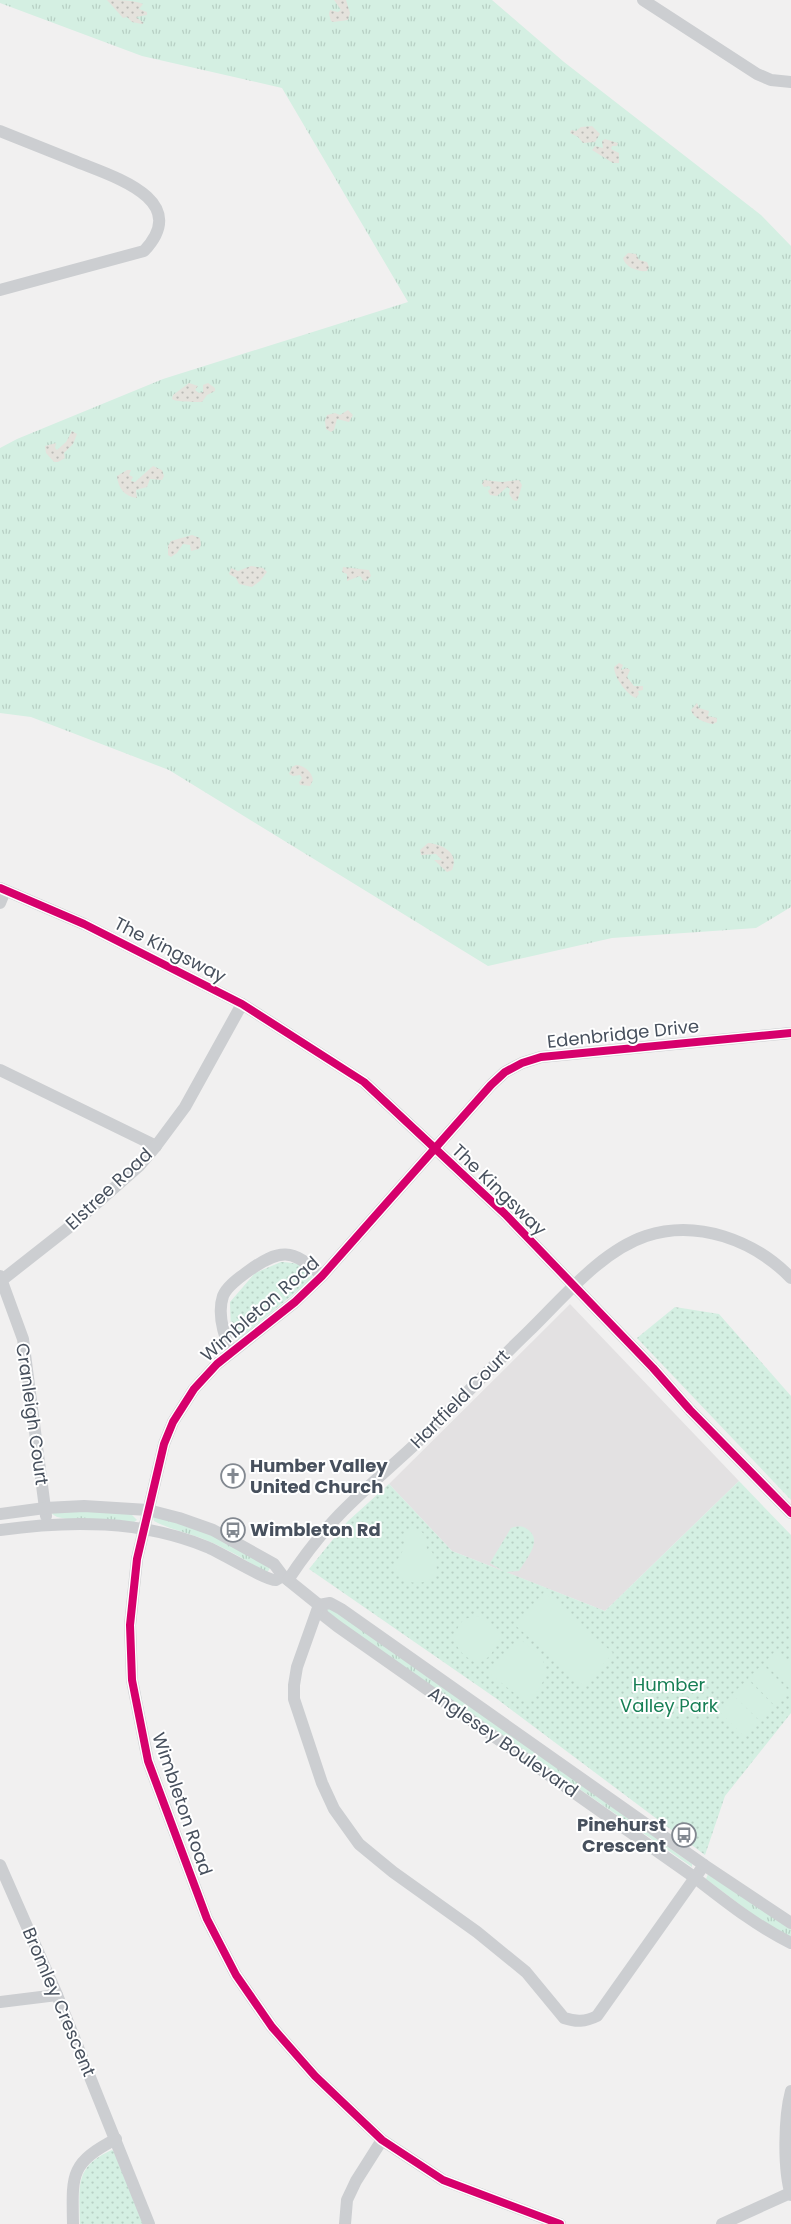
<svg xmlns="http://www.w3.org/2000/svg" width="791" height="2224" font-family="Poppins,sans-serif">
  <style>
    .education { fill: #e3e1e2 }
    .grass { fill: url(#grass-tufts) }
    .sand { fill: url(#sand-dots) }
    .park { fill: url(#park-dots) }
    .pitch { fill: #d4efe2 }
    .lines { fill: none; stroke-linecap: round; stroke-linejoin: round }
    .minor { stroke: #ccced1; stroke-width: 12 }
    .cycleway-casing { stroke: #fff; stroke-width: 11 }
    .cycleway { stroke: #d6006c; stroke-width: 8 }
    .labels { text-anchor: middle; stroke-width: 4; stroke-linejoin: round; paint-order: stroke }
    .street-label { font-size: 18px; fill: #47505d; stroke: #fff }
    .poi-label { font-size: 18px; font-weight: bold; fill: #47505d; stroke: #fff; text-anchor: start }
    .park-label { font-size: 18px; fill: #177f55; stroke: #fff }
  </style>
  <defs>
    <pattern id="grass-tufts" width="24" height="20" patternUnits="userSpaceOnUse" patternTransform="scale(1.25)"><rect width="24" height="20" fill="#d4efe2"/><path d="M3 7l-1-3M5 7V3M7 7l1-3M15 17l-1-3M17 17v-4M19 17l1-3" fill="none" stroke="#b7cfc4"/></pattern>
    <pattern id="sand-dots" width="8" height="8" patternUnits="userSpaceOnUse" patternTransform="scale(1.25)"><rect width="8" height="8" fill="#e4e2dc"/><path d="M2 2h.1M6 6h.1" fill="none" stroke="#bbbab6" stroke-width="1.8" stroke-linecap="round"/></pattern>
    <pattern id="park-dots" width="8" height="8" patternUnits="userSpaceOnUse" patternTransform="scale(1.25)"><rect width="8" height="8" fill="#d4efe2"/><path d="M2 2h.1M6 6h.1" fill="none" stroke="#b7cfc4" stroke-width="1.8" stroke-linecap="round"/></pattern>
  </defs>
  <rect width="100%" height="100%" fill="#f1f0f0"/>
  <path class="education" d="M570,1304l169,177 -134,130 -153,-60 -63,-67z"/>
  <g class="grass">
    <path d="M0,0h492l72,62 197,153 30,31v661l-35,21 -144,10 -124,28 -319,-196 -138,-53 -31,-4v-265l17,-9 146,-60 245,-77 -126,-214 -140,-32 -142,-53z"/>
    <path d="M77,1510l54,4 6,6 -3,2 -67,-3 -10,-2 -5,-3 1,-2z"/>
    <path d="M153,1517l37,8 82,40 -5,8c-21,-13 -43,-26 -66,-35 -16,-6 -32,-9 -47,-17z"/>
    <path d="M330,1606l362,258v3l-362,-251 -4,-7z"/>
    <path d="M708,1874l83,55v10l-36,-23 -49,-37z"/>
  </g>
  <g class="sand">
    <path d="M107,0c11,0 28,0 36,4l-4,5 8,3v3l-11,2 8,6 -2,1 -10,-2 -5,-5 -4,1z"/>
    <path d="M334,0h12l4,13 -2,7 -15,2 -2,-1 -2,-7 1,-4 8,2 3,-2z"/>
    <path d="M592,126l8,8 -5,8 -12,1 -5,-6 -8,-4 1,-3 5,1 5,-4z"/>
    <path d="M605,139l13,4 -1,3h-5l-1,3 8,4v10h-6l-21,-13 3,-4 8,2 -1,-7z"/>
    <path d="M628,253l8,1 3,6 8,2 2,5 -2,4c-8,1 -22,-3 -24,-13z"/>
    <path d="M189,383l9,3 -3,4 4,3 4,-1v-7l5,-2 7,5v3l-8,4 -5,7c-7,0 -26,0 -30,-3l1,-4z"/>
    <path d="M348,410l5,5 -4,7 -12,-3 -3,11 -3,2 -5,-3 -1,-8 2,-6 8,-2 5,2z"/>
    <path d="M72,431l5,3 -4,10 -9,9 1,5 -7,4h-4l-8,-9 -1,-7 11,-3 -1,5 2,2 9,-8z"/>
    <path d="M153,466l9,4 2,6 -2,4 -12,-1 -3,8 -11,3 1,8c-12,-1 -19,-10 -20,-22l10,-6h4l-2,5 4,2 -2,4 4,1z"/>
    <path d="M484,480l18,2 17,-2 3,5 -4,14 -1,2 -4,-1 -4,-6 1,-5 -3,-2 -10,9 -7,-1 -2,-4 3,-3 -2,-2 -5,1 -2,-3z"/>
    <path d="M192,535l8,3 1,7 -2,4 -8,2 -1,-6 -7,-1 -6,9 -6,4 -3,-2v-9l3,-5z"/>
    <path d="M251,566l12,2 4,4 -7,9 -8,6 -13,-3 -3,-6 -7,-4 2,-6 7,3z"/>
    <path d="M343,567l26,3 2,6 -5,5 -3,-1 -3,-4 -13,5v-7l-5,-2z"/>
    <path d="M619,663l4,2 -2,5 6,-2 3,2 -3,7 7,9h9v4l-5,1 1,3 -3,4c-9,-3 -22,-21 -22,-31z"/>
    <path d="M697,703l2,5 10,3 -1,5 9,2v4l-4,2c-8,-1 -20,-6 -22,-14z"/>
    <path d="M296,765c8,0 16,7 17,15l-3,6 -10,-1 -1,-3 3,-4 -2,-3 -7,1 -4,-2 3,-7z"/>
    <path d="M428,843c14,1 32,10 24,27l-5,2 -13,-12h8l-6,-6 -15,1 -1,-5z"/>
  </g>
  <g class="park">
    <path d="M281,1262c15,1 26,1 32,16l-77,63 -5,-9 -1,-30 25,-29z"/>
    <path d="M675,1307l44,7 72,82v104l-154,-162z"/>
    <path d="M739,1481l52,54v178l-66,83 -20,59 -208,-156 -188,-130 38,-47 42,-38 63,67 51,20 -13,-8 21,-35c6,-2 11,-3 16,1 17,11 -1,30 -8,42l-13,1 99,39z"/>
    <path d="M112,2150l3,2 28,72h-63c0,-37 -7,-57 32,-74z"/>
  </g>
  <g class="pitch">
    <path d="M413,1529h5l6,5 3,15 5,3 3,6 2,12 -3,6c-14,13 -36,7 -39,-12l11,-19 -1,-8z"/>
    <path d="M544,1592l69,61 -29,33 -69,-61z"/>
    <path d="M478,1616l19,13 3,10 -10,17 -12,8c-20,-10 -32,-25 -14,-45z"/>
    <path d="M520,1639c33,26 33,32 8,65l-39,-31z"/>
    <path d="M776,1650l15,15v25l-27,-27z"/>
    <path d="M761,1666l27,27 -13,13 -27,-28z"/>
    <path d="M745,1682l27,27 -12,12 -28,-27z"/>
    <path d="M730,1697l27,27 -12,13 -27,-27z"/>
  </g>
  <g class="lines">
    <g class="minor">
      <path d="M643,0l114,74 14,6 20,2"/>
      <path d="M0,131c25,10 50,20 75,30 36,15 118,38 69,90l-144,39"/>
      <path d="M0,888l84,36 158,80 122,78 141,132 148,154 37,42 101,103"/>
      <path d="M0,903l5,-12"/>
      <path d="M0,1070l156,76"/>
      <path d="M0,1276l23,63 23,177"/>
      <path d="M2,1280l70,-55 67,-59 17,-20 29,-39 57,-103"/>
      <path d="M231,1352c-7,-16 -14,-38 -8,-56 4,-10 16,-18 24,-24 33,-24 45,-24 75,4"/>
      <path d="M0,1514l45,-6 39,-2 64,4 31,8 34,12 61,34 9,12 36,29 4,10 14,11 357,251c31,24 62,49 97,66"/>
      <path d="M0,1530c70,-10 141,-10 207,17 13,5 60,34 69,33 2,-1 4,-3 7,-4"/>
      <path d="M288,1580c15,-23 32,-45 51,-65 27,-28 58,-53 86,-80 34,-35 69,-70 104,-104 34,-33 72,-80 117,-95 51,-17 108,4 145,42"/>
      <path d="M319,1605l-22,62 -3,18v14l28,84 12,26 25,35 34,28 84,60 49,40 38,46c12,4 21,4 33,-2l107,-151"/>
      <path d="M319,1605l11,-2 11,6 363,256 87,58"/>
      <path d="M0,1865l57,130 92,229"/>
      <path d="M0,2002l57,-7"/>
      <path d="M791,2091c-7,26 -8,78 0,104"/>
      <path d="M73,2224c-1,-50 -3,-61 43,-85"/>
      <path d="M345,2224l2,-24 9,-19 26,-41"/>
      <path d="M560,2224l-117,-44 -61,-40 -67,-64 -43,-49 -36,-52 -29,-56 -59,-158 -16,-81 -2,-55 7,-66 27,-115 9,-22 21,-33 23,-25 78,-62 27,-26 169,-191 14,-13 17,-9 19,-6 250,-24"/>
      <path d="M722,2224l68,-31"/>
    </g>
    <g class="cycleway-casing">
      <g id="cycleway">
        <path d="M0,888l84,36 158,80 122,78 141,132 148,154 37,42 101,103"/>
        <path d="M560,2224l-117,-44 -61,-40 -67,-64 -43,-49 -36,-52 -29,-56 -59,-158 -16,-81 -2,-55 7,-66 27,-115 9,-22 21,-33 23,-25 78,-62 27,-26 169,-191 14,-13 17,-9 19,-6 250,-24"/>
      </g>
    </g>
    <use href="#cycleway" class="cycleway"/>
  </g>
  <defs>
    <g id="church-ring" transform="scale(1.25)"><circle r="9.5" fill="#fff" stroke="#828890" stroke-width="1.5"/><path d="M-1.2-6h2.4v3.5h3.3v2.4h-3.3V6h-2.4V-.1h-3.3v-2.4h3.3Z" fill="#828890"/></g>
    <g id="bus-ring" transform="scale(1.25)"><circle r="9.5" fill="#fff" stroke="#828890" stroke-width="1.5"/><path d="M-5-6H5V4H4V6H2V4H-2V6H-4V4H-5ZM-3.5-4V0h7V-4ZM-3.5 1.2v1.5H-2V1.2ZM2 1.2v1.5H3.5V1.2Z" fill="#828890"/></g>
  </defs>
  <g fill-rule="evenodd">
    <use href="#church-ring" x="233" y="1476"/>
    <use href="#bus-ring" x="233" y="1530"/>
    <use href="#bus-ring" x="684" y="1835"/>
  </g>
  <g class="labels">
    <g class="street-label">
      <text transform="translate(170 950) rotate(27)" y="6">The Kingsway</text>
      <text transform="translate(623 1034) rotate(-6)" y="6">Edenbridge Drive</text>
      <text transform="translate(109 1189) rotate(-43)" y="6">Elstree Road</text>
      <text transform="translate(499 1190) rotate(44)" y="6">The Kingsway</text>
      <text transform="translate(260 1309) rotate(-41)" y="6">Wimbleton Road</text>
      <text transform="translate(460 1399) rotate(-45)" y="6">Hartfield Court</text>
      <text transform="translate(32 1414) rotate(82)" y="6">Cranleigh Court</text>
      <text transform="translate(503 1742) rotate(35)" y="6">Anglesey Boulevard</text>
      <text transform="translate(182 1804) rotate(71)" y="6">Wimbleton Road</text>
      <text transform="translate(59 2002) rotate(67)" y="6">Bromley Crescent</text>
    </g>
    <g class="poi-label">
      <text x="250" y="1472">Humber Valley<tspan x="250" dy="21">United Church</tspan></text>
      <text x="250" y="1536">Wimbleton Rd</text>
      <text x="666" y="1831" text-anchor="end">Pinehurst<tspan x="666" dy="21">Crescent</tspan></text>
    </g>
    <g class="park-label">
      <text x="669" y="1691">Humber<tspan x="669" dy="21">Valley Park</tspan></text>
    </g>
  </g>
</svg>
